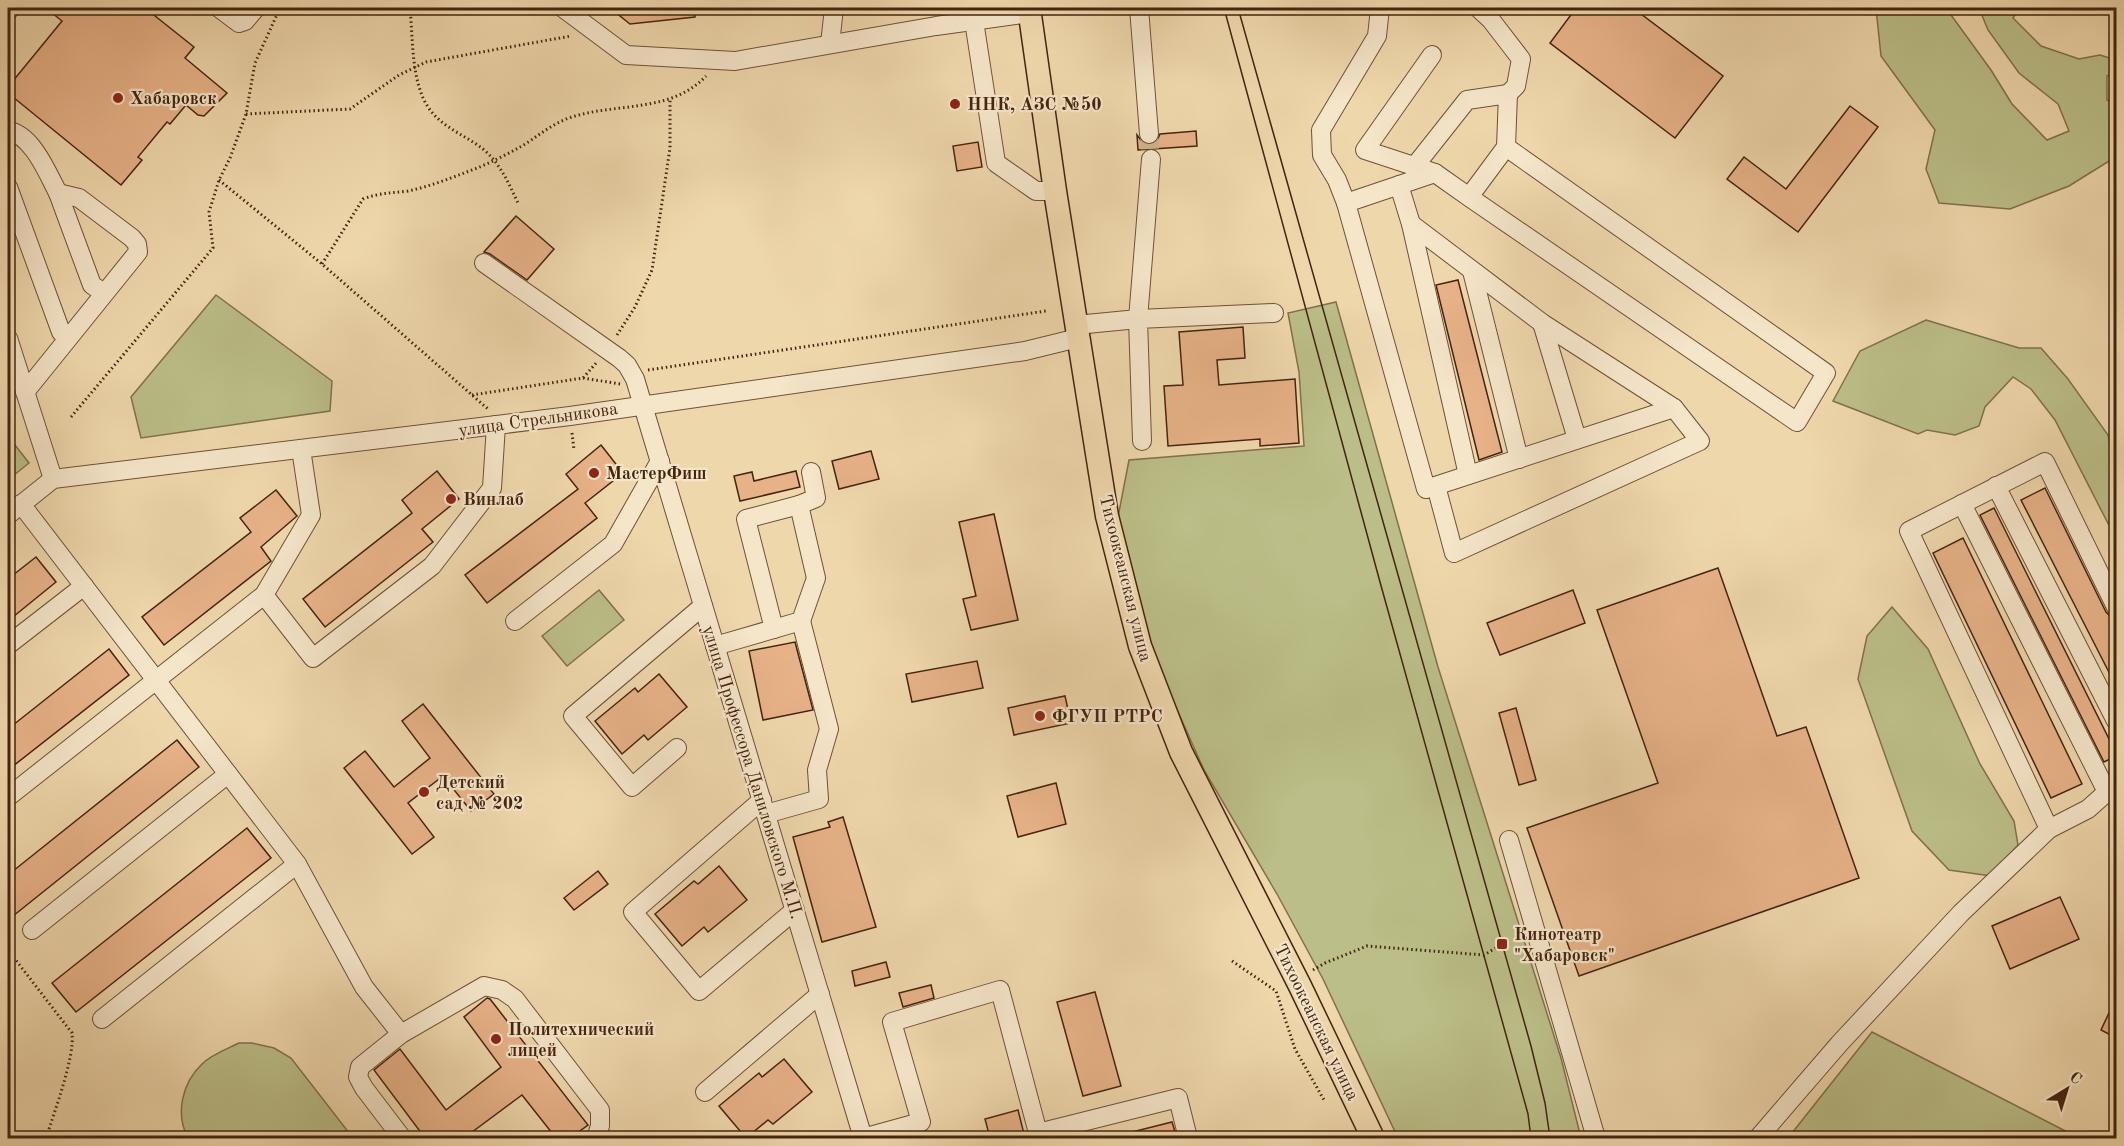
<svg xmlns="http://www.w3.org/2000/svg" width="2124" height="1146" font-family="'Old Standard TT',serif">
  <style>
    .green { fill: #bbbe88; stroke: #80714c; stroke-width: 1.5 }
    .building { fill: #e8b288; stroke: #44240f; stroke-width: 1.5 }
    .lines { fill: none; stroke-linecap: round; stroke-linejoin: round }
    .minor-tunnel { stroke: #cdb38d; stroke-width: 18; stroke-dasharray: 18 9; stroke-linecap: butt }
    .minor-casing { stroke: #6f5136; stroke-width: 20 }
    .major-casing { stroke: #44240f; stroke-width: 25 }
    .path { stroke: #44240f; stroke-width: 3; stroke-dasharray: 1.5 3; stroke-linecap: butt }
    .minor { stroke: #f5e5c9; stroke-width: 18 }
    .major { stroke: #efd7ac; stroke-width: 22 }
    .tram { stroke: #44240f; stroke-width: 1.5 }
    .poi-dot { fill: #8f2418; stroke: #f5e5c9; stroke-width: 2 }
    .labels { text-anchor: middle; stroke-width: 4.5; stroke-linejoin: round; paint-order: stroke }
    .poi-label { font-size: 18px; font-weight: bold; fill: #44240f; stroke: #f5e5c9; text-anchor: start }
    .street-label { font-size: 18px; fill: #44240f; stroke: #f5e5c9 }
  </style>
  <rect width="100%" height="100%" fill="#efd7ac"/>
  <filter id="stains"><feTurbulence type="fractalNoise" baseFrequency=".00333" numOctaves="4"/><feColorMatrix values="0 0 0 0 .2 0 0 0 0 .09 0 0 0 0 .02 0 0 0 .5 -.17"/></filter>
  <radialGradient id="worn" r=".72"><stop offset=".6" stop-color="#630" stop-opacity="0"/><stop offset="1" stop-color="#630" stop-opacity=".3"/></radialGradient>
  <g class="green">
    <path d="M1876,8h70l45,62 21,34 35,36 22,-9 -11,-27 -39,-31 -31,-43 -9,-22h40l-6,10 28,28 38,13 21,-4 16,5v11l-9,5v24l9,5v44l-2,9 -45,28 -59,23 -71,-6 -13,-34 9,-39 -54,-74z"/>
    <path d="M216,295l116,86 -2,30 -189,27 -10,-41z"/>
    <path d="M1336,302l102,365 123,391 20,80h-183l-75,-159 -46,-85 -73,-124 -42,-94 -29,-88 -15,-71 11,-57 175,-14 -5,-74 -11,-59z"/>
    <path d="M1926,320l93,28h22l27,31 40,56 8,36v68l-61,-119 -24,-31 -18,-12 -28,30 -6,19 -24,9 -28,-5 -9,4 -85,-33 27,-50z"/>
    <path d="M8,436l21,27 -21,17z"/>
    <path d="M599,590l25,30 -57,46 -25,-30z"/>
    <path d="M1892,607l36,42 52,115 34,57 4,24 -27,31 -42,-6 -37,-39 -54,-152 9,-43z"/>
    <path d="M1872,1032l207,106h-291z"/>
    <path d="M239,1043h13l22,5 17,10 62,80h-165c-13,-24 -6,-55 14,-74 10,-10 25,-15 37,-21z"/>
  </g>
  <g class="building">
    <path d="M46,8h99l49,39 -9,11 42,35 -23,23 -6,-1 -12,-10 -16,19 -3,-2 -29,35 4,3 -21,25 -113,-92v-6l54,-66z"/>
    <path d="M610,8h85v9l-65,7z"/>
    <path d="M1576,8h57l90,68 -48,62 -125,-95z"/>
    <path d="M1850,106l28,21 -80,105 -71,-53 17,-22 42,32z"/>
    <path d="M1196,131l1,15 -59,4 -1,-15 7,9 5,1 7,-2 4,-9z"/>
    <path d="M978,142l4,25 -25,4 -4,-25z"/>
    <path d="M516,216l38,33 -27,31 -37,-26 -6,-2z"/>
    <path d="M1458,280l44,172 -23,8 -43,-175z"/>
    <path d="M1243,327l2,31 -28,2 2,25 76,-6 4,64 -39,3v-7l-92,7 -4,-60 19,-1 -4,-53z"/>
    <path d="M601,445l22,28 -38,30 12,15 -110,85 -22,-28 113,-86 -12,-15z"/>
    <path d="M871,451l8,28 -40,10 -7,-28z"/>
    <path d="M437,471l22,28 -37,30 11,13 -108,85 -22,-28 109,-86 -10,-13z"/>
    <path d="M796,471l4,16 -60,14 -6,-25 18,-4 2,9z"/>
    <path d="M2045,488l61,124 5,5 5,10v59l-95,-186z"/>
    <path d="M276,490l21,26 -36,31 10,14 -107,84 -22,-28 109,-85 -11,-14z"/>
    <path d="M1994,508l122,245v3l-12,6 -124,-247z"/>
    <path d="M994,514l24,106 -47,10 -8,-31 13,-3 -17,-74z"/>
    <path d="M1963,538l119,246 -31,14 -118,-245z"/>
    <path d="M36,557l20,25 -48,39v-42z"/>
    <path d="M1718,568l59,168 29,-9 53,151 -280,98 -52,-148 131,-45 -61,-173z"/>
    <path d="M1573,590l12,33 -85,32 -13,-32z"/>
    <path d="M795,642l18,68 -50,10 -14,-69z"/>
    <path d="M109,649l20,26 -121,95v-41z"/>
    <path d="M977,661l6,27 -71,14 -6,-28z"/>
    <path d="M659,674l28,33 -39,33 -4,-5 -22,19 -27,-33 40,-33 3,4z"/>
    <path d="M1065,696l6,27 -57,12 -6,-27z"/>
    <path d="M423,704l71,90 -23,17 -28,-35 -35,27 26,34 -22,17 -68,-86 21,-17 29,36 36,-29 -28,-37z"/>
    <path d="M1516,708l20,72 -17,5 -20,-72z"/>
    <path d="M177,740l22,27 -191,153v-45z"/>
    <path d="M1056,783l10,41 -48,13 -11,-41z"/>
    <path d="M843,817l33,110 -54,15 -29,-105 37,-10 -2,-5z"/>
    <path d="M247,828l24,30 -195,154 -24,-29z"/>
    <path d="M719,866l28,34 -39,32 -4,-5 -22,19 -27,-32 39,-33 4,3z"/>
    <path d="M598,871l10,13 -34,26 -10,-12z"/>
    <path d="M2060,897l19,42 -69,30 -18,-43z"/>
    <path d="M886,962l4,15 -35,9 -3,-15z"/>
    <path d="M931,985l3,13 -31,9 -4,-14z"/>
    <path d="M1095,992l26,94 -38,10 -26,-94z"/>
    <path d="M487,998l3,1 98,126 -18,13h-14l-34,-43 -58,43h-39l-51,-68 26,-21 46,61 55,-43 -37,-50z"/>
    <path d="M2116,998v40l-15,-8z"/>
    <path d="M784,1059l28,33 -39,32 -5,-4 -22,18 -27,-32 40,-33 3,4z"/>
    <path d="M1018,1110l7,28h-35l-5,-19z"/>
    <path d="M1172,1122l5,16h-52l-1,-4z"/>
  </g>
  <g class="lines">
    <path class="minor-tunnel" d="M1149,134l1,15"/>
    <g class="minor-casing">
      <g id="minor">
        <path d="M219,8l20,15 6,-2 11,-13"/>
        <path d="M563,8l63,47 109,6 201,-35 93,-13"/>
        <path d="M1139,8l10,126"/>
        <path d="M1478,8l13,12 30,39 -5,27 -8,8"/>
        <path d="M8,11l3,-3"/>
        <path d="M974,21l22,142 40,28h19"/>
        <path d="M830,44l4,-36"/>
        <path d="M1432,55l-67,95 70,23"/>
        <path d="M8,131c24,3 40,43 50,62l21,5 53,40 5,6 1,8 -113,140"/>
        <path d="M1414,167l53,-67 41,-6 -2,53"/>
        <path d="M1399,185l12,39 57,251"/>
        <path d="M8,187l53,145 7,6"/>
        <path d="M58,193l34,92 12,8"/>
        <path d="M1469,197l37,-50 320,226 -29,49 -328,-225 -34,-24 -89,30 80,286 248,-81"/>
        <path d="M1346,203l-9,-23 -15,-25 -1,-25 56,-94 3,-28"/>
        <path d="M1411,224l131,99 132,85 26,33 -246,112 -18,-67"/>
        <path d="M484,263l135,95 8,7 8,14 228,759"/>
        <path d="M1472,271l47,188"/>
        <path d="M1542,323l35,116"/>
        <path d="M1076,325l62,-6 13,-160"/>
        <path d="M8,338l45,141"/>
        <path d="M1142,441l-4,-122 136,-6"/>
        <path d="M1996,486l120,235"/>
        <path d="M21,504l276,360 67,123 37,47"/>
        <path d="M1962,504l145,288"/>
        <path d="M8,515l45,-36 517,-63 455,-65 53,-13"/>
        <path d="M264,595l49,63 119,-92 60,-78 4,-63"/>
        <path d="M515,621l98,-77 47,-83"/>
        <path d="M774,629l-28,-110 53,-14"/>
        <path d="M8,645l76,-59"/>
        <path d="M715,646l86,-25 15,-43 -17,-73 17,-7 -5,-26"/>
        <path d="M677,748l-45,39 -59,-71 130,-110"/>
        <path d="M8,797l256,-202 47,-80 -10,-66"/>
        <path d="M762,800l-129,112 66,79 96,-81"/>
        <path d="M766,814l53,-15 -2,-29 12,-41 -28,-108"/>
        <path d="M2049,829l-140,-298 136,-69 71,145"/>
        <path d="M1509,840l87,298"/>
        <path d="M32,930l196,-156"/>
        <path d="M102,1019l195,-155"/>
        <path d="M705,1092l115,-98"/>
        <path d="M402,1138l-38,-50 -6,-11 2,-10 41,-33 83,-48 18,4 13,9 85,111v16l-4,12"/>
        <path d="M863,1138l58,-16 -29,-100 108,-32 38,143 140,-35 10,40"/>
        <path d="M1758,1138l81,-94 122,-131 88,-84 39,-20 28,-25"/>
      </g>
    </g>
    <g class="major-casing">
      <path id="major" d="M1029,8l26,183 52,325 33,130 41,106 119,234 73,152"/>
    </g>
    <g class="path">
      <path d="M410,8c3,30 1,73 18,99 13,20 37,28 55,42 17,14 26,35 35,54"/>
      <path d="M246,114l104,-5 49,-34 27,-13 145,-26"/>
      <path d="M219,180l103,84 166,145"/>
      <path d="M322,264l41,-65c15,-6 29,-6 45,-8 19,-4 38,-11 56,-18 20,-7 40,-17 58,-27 16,-10 30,-22 47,-28 46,-16 101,-4 137,-42"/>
      <path d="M617,335l18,-28 17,-37 18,-122v-48"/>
      <path d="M648,370l398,-59"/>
      <path d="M583,378l37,6"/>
      <path d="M472,395l111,-17 14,-16"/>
      <path d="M71,417l142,-169 -4,-36 10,-32 11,-22 16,-44 9,-51 25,-55"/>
      <path d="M572,433l2,17"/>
      <path d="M8,950l64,83c3,24 -18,80 -26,105"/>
      <path d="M1232,961l44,30 19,58 29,51"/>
      <path d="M1313,970l12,-7 42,-17 117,9 18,-11"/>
    </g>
    <use href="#minor" class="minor"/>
    <use href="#major" class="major"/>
    <g class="tram">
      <path d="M1224,8l156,574 148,532 3,24"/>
      <path d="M1238,8l293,1038 14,57 5,35"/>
    </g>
  </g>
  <g class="poi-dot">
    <circle cx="118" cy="98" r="6"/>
    <circle cx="955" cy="104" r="6"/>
    <circle cx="594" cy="473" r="6"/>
    <circle cx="451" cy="499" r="6"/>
    <circle cx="1040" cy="716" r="6"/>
    <circle cx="424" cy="792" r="6"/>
    <rect x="1496" y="938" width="12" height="12" rx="3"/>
    <circle cx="496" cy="1039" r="6"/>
  </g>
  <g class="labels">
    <g class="poi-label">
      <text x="130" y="104">Хабаровск</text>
      <text x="967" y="110">ННК, АЗС №50</text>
      <text x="606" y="479">МастерФиш</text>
      <text x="463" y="505">Винлаб</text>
      <text x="1052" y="722">ФГУП РТРС</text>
      <text x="436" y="788">Детский<tspan x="436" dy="21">сад № 202</tspan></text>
      <text x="1514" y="940">Кинотеатр<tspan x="1514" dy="21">"Хабаровск"</tspan></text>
      <text x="508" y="1035">Политехнический<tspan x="508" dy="21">лицей</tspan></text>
    </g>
    <g class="street-label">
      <text transform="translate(538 419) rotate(-8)" y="6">улица Стрельникова</text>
      <text transform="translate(1126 578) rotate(76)" y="6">Тихоокеанская улица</text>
      <text transform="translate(753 772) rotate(73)" y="6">улица Профессора Даниловского М.П.</text>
      <text transform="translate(1317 1022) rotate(64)" y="6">Тихоокеанская улица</text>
    </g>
  </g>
  <rect width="2124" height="1146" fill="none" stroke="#efd7ac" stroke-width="30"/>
  <rect x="9" y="9" width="2106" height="1128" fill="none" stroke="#44240f" stroke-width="3"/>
  <rect x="15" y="15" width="2094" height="1116" fill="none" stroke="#44240f" stroke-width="1.5"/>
  <g transform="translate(2067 1089) rotate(38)" stroke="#f5e5c9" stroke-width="4.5" paint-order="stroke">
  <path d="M0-4.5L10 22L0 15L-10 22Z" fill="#44240f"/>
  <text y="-9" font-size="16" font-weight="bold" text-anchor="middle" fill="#44240f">С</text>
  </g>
  <rect width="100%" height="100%" filter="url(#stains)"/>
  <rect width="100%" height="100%" fill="url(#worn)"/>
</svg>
